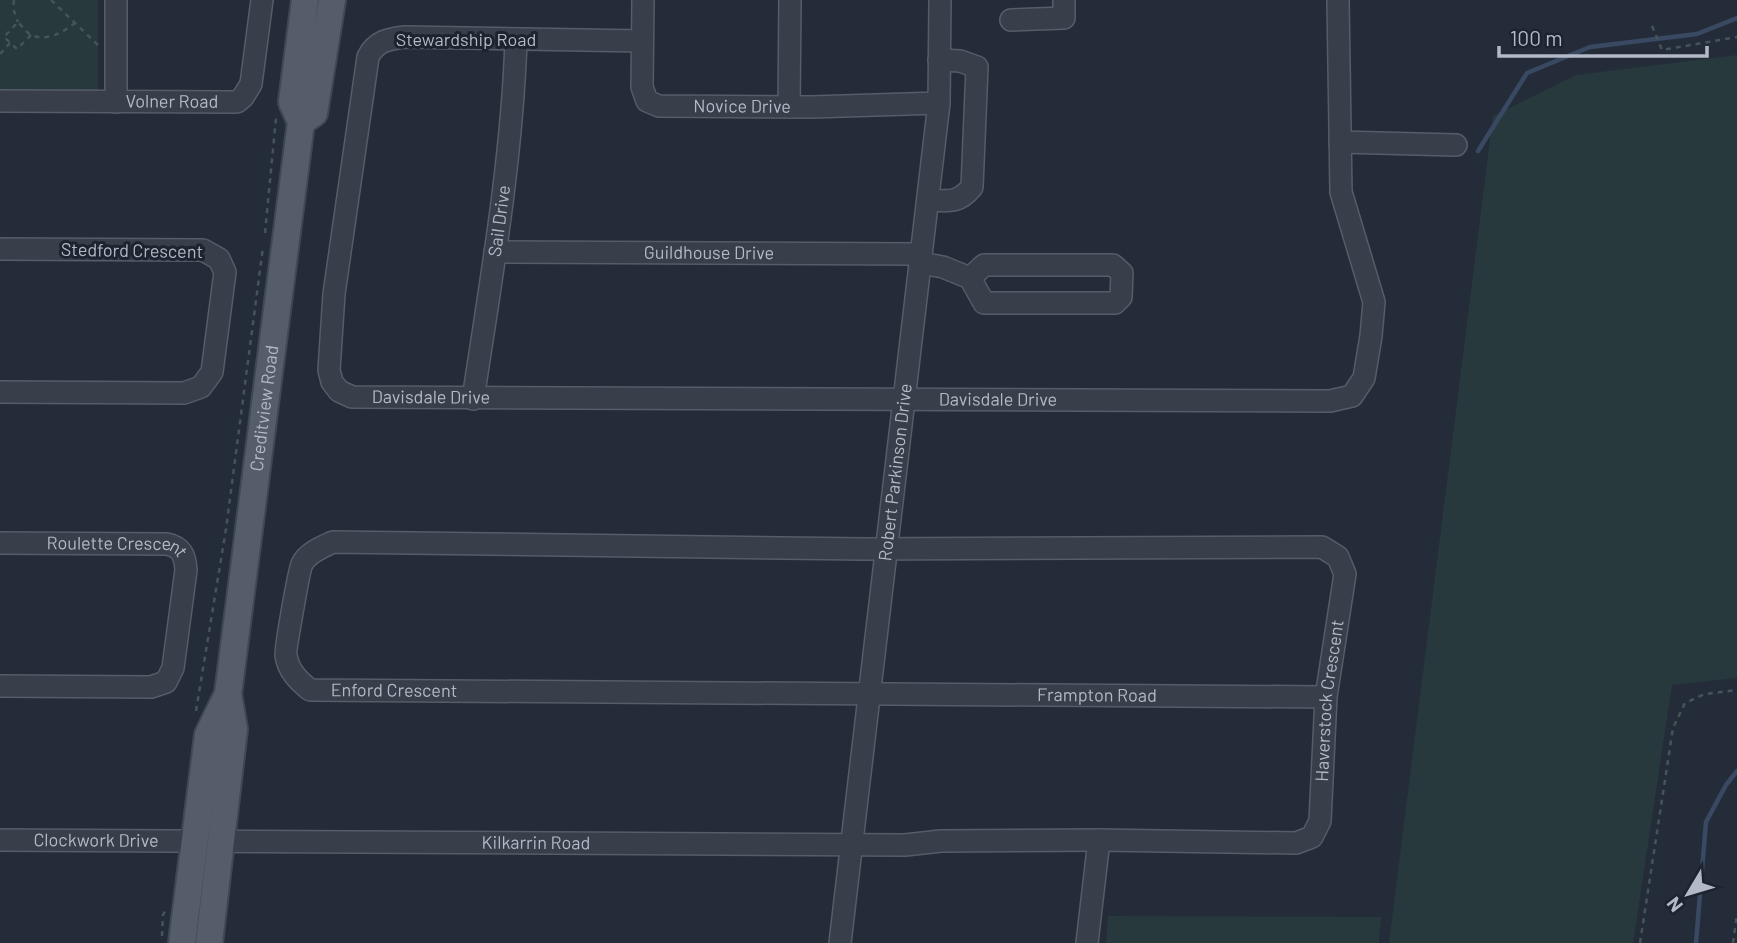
<svg xmlns="http://www.w3.org/2000/svg" width="1737" height="943" font-family="Barlow,sans-serif">
  <style>
    .green { fill: #27393c }
    .lines { fill: none; stroke-linecap: round; stroke-linejoin: round }
    .stream { stroke: #3a4962; stroke-width: 4.5 }
    .minor-casing { stroke: #565c68; stroke-width: 24 }
    .major-casing { stroke: #414753; stroke-width: 30 }
    .path { stroke: #445458; stroke-width: 2.5; stroke-dasharray: 5 5; stroke-linecap: butt }
    .minor { stroke: #383e4a; stroke-width: 21 }
    .major { stroke: #565d6a; stroke-width: 26 }
    .labels { text-anchor: middle; stroke-width: 6; stroke-linejoin: round; paint-order: stroke }
    .street-label { font-size: 18px; fill: #b3b9c6; stroke: #1d232f }
  </style>
  <rect width="100%" height="100%" fill="#242c3a"/>
  <g class="green">
    <path d="M0,0h98v91l-98,2z"/>
    <path d="M1737,55v623l-65,7 -39,258h-244l104,-827 83,-41z"/>
    <path d="M1108,916l273,1 -2,26h-273z"/>
  </g>
  <g class="lines">
    <g class="stream">
      <path d="M1478,151l49,-78 63,-26 107,-13 40,-16"/>
      <path d="M1696,943l10,-121 20,-37 11,-14"/>
    </g>
    <g class="minor-casing">
      <g id="minor">
        <path id="s1" d="M643,0l-1,87 5,14 12,5 153,1 127,-4"/>
        <path d="M1011,20l53,-2v-18"/>
        <path id="s2" d="M642,41l-237,-4c-17,2 -29,4 -37,20l-34,237 -5,76 3,12 7,9 13,6 978,4 22,-5 12,-18 7,-42 3,-34 -33,-110 -3,-192"/>
        <path id="s3" d="M0,101l237,1 6,-5 8,-13 11,-84"/>
        <path d="M116,102v-102"/>
        <path d="M789,107l1,-107"/>
        <path d="M1340,142l116,3"/>
        <path d="M928,200c20,1 30,4 44,-13l5,-120 -17,-6 -21,-1"/>
        <path d="M0,249l203,1 16,9 6,13 -13,100 -11,15 -17,6 -184,-1"/>
        <path id="s4" d="M495,252l426,2"/>
        <path d="M920,263l23,4 27,11 14,25h131l6,-6 1,-24 -9,-8h-129l-14,13"/>
        <path id="s5" d="M473,399c18,-119 39,-239 43,-359"/>
        <path id="s6" d="M0,543l167,1c15,3 18,12 19,26l-13,98 -7,14 -15,5 -151,-1"/>
        <path id="s7" d="M0,840l905,5 36,-4 158,-1 197,3 16,-6 8,-16 6,-124 19,-123 -7,-17 -16,-10 -457,2 -532,-7c-11,5 -26,11 -31,22 -3,6 -17,86 -16,91 2,16 13,26 24,35l1016,7"/>
        <path id="s8" d="M840,943l99,-840 1,-103"/>
        <path d="M1087,943l12,-103"/>
      </g>
    </g>
    <g class="major-casing">
      <g id="major">
        <path d="M301,122l13,-9 18,-113"/>
        <path d="M182,943l26,-208 20,-41"/>
        <path id="s9" d="M209,943l25,-214 -6,-35 73,-572 -9,-20 13,-102"/>
      </g>
    </g>
    <g class="path">
      <path d="M14,0l-1,8 5,14"/>
      <path d="M51,0l48,46"/>
      <path d="M1652,26l10,24 75,-13"/>
      <path d="M31,35l-14,14 -13,-12 14,-15c4,4 9,11 13,13 16,7 32,-3 44,-12"/>
      <path d="M0,54l10,-11"/>
      <path d="M265,233l11,-115"/>
      <path d="M196,711l30,-182 37,-282"/>
      <path d="M162,936l1,-21 3,-6"/>
      <path d="M1640,943l33,-215 12,-25 20,-9 32,-4"/>
      <path d="M1733,943l4,-29"/>
    </g>
    <use href="#minor" class="minor"/>
    <use href="#major" class="major"/>
  </g>
  <g class="labels">
    <g class="street-label">
      <text x="466" y="46">Stewardship Road</text>
      <text dy="6" stroke="none"><textPath href="#s3" startOffset="172">Volner Road</textPath></text>
      <text dy="6" stroke="none"><textPath href="#s1" startOffset="198">Novice Drive</textPath></text>
      <text dy="6" stroke="none"><textPath href="#s5" startOffset="180">Sail Drive</textPath></text>
      <text transform="translate(132 251) rotate(1)" y="6">Stedford Crescent</text>
      <text dy="6" stroke="none"><textPath href="#s4" startOffset="214">Guildhouse Drive</textPath></text>
      <text dy="6" stroke="none"><textPath href="#s2" startOffset="714">Davisdale Drive</textPath></text>
      <text dy="6" stroke="none"><textPath href="#s2" startOffset="1281">Davisdale Drive</textPath></text>
      <text dy="6" stroke="none"><textPath href="#s9" startOffset="539">Creditview Road</textPath></text>
      <text dy="6" stroke="none"><textPath href="#s8" startOffset="474">Robert Parkinson Drive</textPath></text>
      <text dy="6" stroke="none"><textPath href="#s6" startOffset="117">Roulette Crescent</textPath></text>
      <text dy="6" stroke="none"><textPath href="#s7" startOffset="2865">Enford Crescent</textPath></text>
      <text dy="6" stroke="none"><textPath href="#s7" startOffset="3568">Frampton Road</textPath></text>
      <text dy="6" stroke="none"><textPath href="#s7" startOffset="1452">Haverstock Crescent</textPath></text>
      <text dy="6" stroke="none"><textPath href="#s7" startOffset="96">Clockwork Drive</textPath></text>
      <text dy="6" stroke="none"><textPath href="#s7" startOffset="536">Kilkarrin Road</textPath></text>
    </g>
  </g>
  <g transform="translate(1688 894) rotate(232)" stroke="#1d232f" stroke-width="5" paint-order="stroke">
  <path d="M0-5L12 26L0 18L-12 26Z" fill="#b3b9c6"/>
  <text y="-10" font-size="19" font-weight="bold" text-anchor="middle" fill="#b3b9c6">N</text>
  </g>
  <path d="M1499 46v10h208v-10" fill="none" stroke="#b3b9c6" stroke-width="3.5"/>
  <text x="1510" y="46" font-size="21" fill="#b3b9c6" stroke="#1d232f" stroke-width="5" paint-order="stroke">100 m</text>
</svg>
